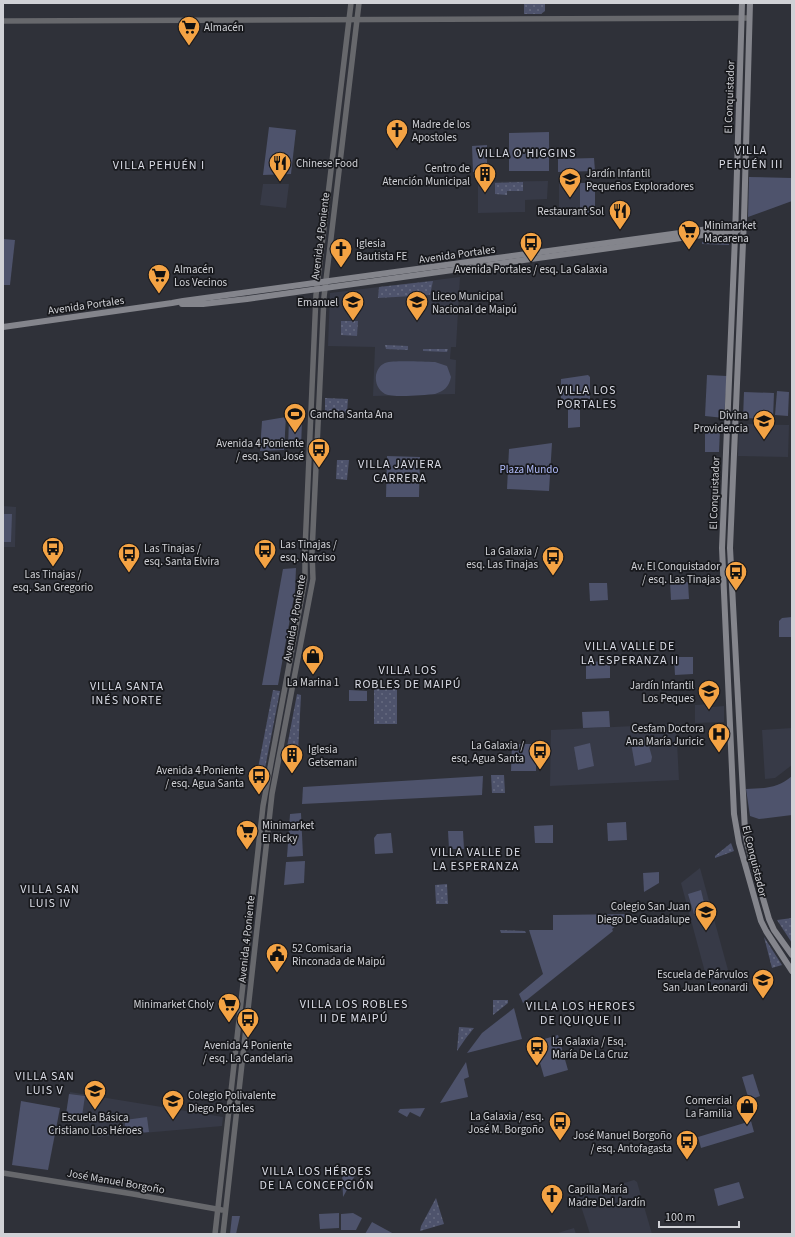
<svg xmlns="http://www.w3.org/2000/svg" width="795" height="1237" font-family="'Source Sans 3',sans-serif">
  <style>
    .built { fill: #373a47 }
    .grass { fill: url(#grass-dots) }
    .green { fill: #4e536c }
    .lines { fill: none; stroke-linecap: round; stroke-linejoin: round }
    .tertiary { stroke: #67686c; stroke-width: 5.5 }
    .secondary { stroke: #84858c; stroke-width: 6 }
    .labels { text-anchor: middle; stroke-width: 3.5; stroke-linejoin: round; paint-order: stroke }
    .poi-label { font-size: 11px; fill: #d0d1d6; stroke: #18191d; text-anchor: start }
    .street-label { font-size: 11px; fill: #d0d1d6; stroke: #18191d }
    .park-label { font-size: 11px; fill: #b0bbfa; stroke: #18191d }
    .neighbourhood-label { font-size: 12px; letter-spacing: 1px; fill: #dbdde7; stroke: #18191d }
  </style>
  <defs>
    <pattern id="grass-dots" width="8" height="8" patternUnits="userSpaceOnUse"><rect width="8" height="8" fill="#4e536c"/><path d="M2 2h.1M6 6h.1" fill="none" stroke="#666b80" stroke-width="1.8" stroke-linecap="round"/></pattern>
  </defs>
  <rect width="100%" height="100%" fill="#2f3139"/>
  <g class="built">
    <path d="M548,181l-1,18 -22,1v12l-47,1v-31z"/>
    <path d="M559,182l21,1v33h-21z"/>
    <path d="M263,184h26l-3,24 -26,-3z"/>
    <path d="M460,277l-4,70h-5l-1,12 6,1 -1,34 -82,2 2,-49 -47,-1 2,-53z"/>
    <path d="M739,424l50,1 -1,32 -50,-1z"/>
    <path d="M3,506l13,1 -1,40h-12z"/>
    <path d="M711,704l1,3 12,-1v16l-29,1v-18z"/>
    <path d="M676,724l3,56 -129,6 1,-56z"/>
    <path d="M792,728v37l-17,13 -10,1 -3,-49z"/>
    <path d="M700,868l31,113 -22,6 -28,-104z"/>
    <path d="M70,1092l153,25 -1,9 -124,11 -9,-14 -24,-2z"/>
    <path d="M634,1180l3,2 15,52h-62l-12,-37z"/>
    <path d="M574,1228l2,6h-21l9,-3z"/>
  </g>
  <g class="grass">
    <path d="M524,3h21v8l-4,3h-17z"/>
    <path d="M523,182v9h-16v4l-12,-1v-11z"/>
    <path d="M730,238l-1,7 -27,-1v-2z"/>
    <path d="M433,281l-3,14 -52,3 1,-11z"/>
    <path d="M341,321h17l-1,15 -16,-1z"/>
    <path d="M385,345l23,1v4l-22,-1z"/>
    <path d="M423,349h25l-1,3 -24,-1z"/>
    <path d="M325,398l23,1 -1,14 -22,-1z"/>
    <path d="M337,460h12l-2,20 -11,-1z"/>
    <rect x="374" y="689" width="23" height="35"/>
    <path d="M273,690l7,1 -19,98h-7z"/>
    <path d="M297,694l4,1 -3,58 -12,-1z"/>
    <path d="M491,775h13l1,18h-13z"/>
    <path d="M731,843l3,8 -19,7v-2z"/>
    <path d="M447,884l1,20h-12l-1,-19z"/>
    <path d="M792,918v25l-15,-23z"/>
    <path d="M500,930l25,1 1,2h-25z"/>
    <path d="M764,937l18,28 -10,3z"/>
    <path d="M493,1000h15v3l-15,12z"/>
    <path d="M459,1027l15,1 -8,10 -9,13z"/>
    <path d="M436,1198l8,26 -24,7 1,-5z"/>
  </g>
  <g class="green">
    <path d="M269,127l27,3 -5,44 -28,1z"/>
    <path d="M549,132v39h-40v-38z"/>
    <path d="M487,145v27h-14l-1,-26z"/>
    <path d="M594,158l1,13 -37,1v-13z"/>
    <path d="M749,177l43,1v23l-44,16z"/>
    <rect x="580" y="183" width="15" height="33"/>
    <path d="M3,239l12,1 -5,45h-7z"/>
    <path d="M435,362l12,4 4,11c-2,10 -7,14 -16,17 -11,1 -41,4 -50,0 -7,-4 -10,-11 -9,-19 1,-5 4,-10 9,-12 9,-3 39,-1 50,-1z"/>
    <path d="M588,375l2,2v22l-29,1v-21z"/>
    <path d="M707,375l20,1 -3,42 -19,-2z"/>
    <path d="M777,391l12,1 -1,24 -13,-1z"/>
    <path d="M744,392l30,1 -1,26 -30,-1z"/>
    <path d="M568,403h12v24l-12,1z"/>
    <path d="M286,417l-2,33 -24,1 2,-30z"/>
    <path d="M289,420l13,1 -1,27 -13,-1z"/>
    <path d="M705,428l15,1 -1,23h-14z"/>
    <path d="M552,443l-3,48 -42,-2 2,-40z"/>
    <path d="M387,456l33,1 -1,40h-33z"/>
    <path d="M3,514h9l-1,28h-8z"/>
    <path d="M296,568l-1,23 -17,94h-16l21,-116z"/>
    <path d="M670,582h18l1,17 -18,1z"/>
    <path d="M589,583h18l1,17 -18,1z"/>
    <path d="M792,617v20h-13v-16l3,-3z"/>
    <path d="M674,657h19v17l-18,1z"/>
    <path d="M610,661v17l-24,1v-17z"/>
    <path d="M349,690l18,1v10h-18z"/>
    <path d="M609,711l1,16 -27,1 -1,-16z"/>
    <path d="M647,739l5,18 -1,5 -16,4 -4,-23z"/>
    <path d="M590,743l4,23 -16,4 -4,-23z"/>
    <path d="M512,744h24v27h-25z"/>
    <path d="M483,776l-1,19 -180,9 1,-17z"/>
    <path d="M792,776v39l-33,4 -9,-3 -4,-27c18,-1 31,0 46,-13z"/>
    <path d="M301,813l2,43 -16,1 3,-43z"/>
    <path d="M626,822l1,18 -19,1 -1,-18z"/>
    <path d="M553,825v18h-18l-1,-17z"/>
    <path d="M448,831h15l1,18h-15z"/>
    <path d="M391,833l2,20 -18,1 -1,-16 3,-4z"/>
    <path d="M305,861l-1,22 -20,2 2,-23z"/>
    <path d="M659,872v11l-15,9 -1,-19z"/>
    <path d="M701,890l5,21 -12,3 -6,-20z"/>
    <path d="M630,914l-18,15 1,2 -90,72 -4,-9 24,-20 -14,-44h24v-15z"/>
    <path d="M514,1008l8,31 -55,14 15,-20z"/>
    <path d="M558,1035l10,35 -24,7 -10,-35z"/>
    <path d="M466,1062l3,15 -5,2 4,18 -28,6z"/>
    <path d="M753,1074l7,22 -11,4 -7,-23z"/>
    <path d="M69,1094l16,2 -4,27 -16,-2z"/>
    <path d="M21,1101l39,7 -12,62 -36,-5z"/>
    <path d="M425,1108l-5,9 -10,-5 -3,5 -9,-5 2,-3z"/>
    <path d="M147,1117l2,15 -24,2v-14z"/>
    <path d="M751,1121l3,11 -53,16 -3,-11z"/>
    <path d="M358,1170l-15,27 -1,-26z"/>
    <path d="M739,1182l5,16 -26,8 -4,-17z"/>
    <path d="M339,1213v15l-19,1 -1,-15z"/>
    <path d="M353,1213l9,5 -6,12h-15v-16z"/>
    <path d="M232,1216h8l-4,18h-6z"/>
    <path d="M372,1222l22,12h-29z"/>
  </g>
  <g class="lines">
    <g class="tertiary">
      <path d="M3,21l746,-3"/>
      <path d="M3,1173l130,21 89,16"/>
      <path d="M215,1234l48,-428 42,-227v-29l11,-255 35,-292"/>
      <path d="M223,1234l49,-440 41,-215 -1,-27 12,-255 35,-294"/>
    </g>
    <g class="secondary">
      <path d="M742,3l-7,234 -13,311 12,266 5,29 22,78 5,10 26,40"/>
      <path d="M750,3l-6,216 -14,329 15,283 2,12 22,76 5,11 18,25"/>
      <path d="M182,304h21l44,-5 491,-69"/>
      <path d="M3,327l169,-24 11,-2 555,-76"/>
    </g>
  </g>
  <defs>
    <g id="supermarket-pin" transform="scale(1.15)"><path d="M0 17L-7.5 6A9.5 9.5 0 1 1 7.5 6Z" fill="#f4a344" stroke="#18191d"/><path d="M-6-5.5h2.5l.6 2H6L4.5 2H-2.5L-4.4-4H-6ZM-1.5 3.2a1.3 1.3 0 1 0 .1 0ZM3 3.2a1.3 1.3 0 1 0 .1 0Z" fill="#111"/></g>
    <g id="church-pin" transform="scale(1.15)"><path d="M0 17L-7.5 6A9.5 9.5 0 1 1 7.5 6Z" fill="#f4a344" stroke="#18191d"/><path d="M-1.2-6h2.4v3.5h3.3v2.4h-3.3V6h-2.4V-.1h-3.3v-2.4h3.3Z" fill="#111"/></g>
    <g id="restaurant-pin" transform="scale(1.15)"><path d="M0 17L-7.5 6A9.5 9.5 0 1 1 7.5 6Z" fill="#f4a344" stroke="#18191d"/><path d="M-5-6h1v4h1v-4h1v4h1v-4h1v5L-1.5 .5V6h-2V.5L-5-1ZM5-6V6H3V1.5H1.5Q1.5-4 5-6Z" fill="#111"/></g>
    <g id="building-pin" transform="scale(1.15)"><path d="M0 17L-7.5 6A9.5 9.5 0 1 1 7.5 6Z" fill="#f4a344" stroke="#18191d"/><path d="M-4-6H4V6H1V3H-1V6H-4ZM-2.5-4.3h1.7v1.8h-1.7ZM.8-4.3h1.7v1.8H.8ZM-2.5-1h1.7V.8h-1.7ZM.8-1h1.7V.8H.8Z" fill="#111"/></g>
    <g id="school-pin" transform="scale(1.15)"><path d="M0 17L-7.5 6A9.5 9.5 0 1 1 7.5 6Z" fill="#f4a344" stroke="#18191d"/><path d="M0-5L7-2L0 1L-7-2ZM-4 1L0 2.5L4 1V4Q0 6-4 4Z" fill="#111"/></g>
    <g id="bus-pin" transform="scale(1.15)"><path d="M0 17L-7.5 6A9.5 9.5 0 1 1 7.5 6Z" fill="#f4a344" stroke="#18191d"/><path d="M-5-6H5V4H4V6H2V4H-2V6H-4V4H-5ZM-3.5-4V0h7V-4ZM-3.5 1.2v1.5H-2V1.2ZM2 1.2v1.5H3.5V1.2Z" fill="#111"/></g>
    <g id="stadium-pin" transform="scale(1.15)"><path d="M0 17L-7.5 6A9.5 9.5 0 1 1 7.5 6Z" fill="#f4a344" stroke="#18191d"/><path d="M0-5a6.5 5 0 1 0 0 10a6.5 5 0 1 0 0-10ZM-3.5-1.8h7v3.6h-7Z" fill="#111"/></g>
    <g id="shop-pin" transform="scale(1.15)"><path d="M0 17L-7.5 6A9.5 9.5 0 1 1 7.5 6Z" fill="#f4a344" stroke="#18191d"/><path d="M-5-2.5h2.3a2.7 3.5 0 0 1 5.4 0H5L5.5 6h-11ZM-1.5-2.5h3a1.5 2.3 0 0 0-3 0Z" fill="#111"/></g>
    <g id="hospital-pin" transform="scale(1.15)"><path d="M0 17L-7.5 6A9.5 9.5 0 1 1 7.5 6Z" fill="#f4a344" stroke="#18191d"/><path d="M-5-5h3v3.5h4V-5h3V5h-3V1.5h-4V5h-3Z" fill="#111"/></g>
    <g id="civic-pin" transform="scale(1.15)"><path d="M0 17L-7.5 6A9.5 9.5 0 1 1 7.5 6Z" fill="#f4a344" stroke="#18191d"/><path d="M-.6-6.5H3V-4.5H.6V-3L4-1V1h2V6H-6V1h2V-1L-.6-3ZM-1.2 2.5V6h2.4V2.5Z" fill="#111"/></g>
  </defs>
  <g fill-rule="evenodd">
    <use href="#supermarket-pin" x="189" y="27"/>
    <use href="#church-pin" x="397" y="130"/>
    <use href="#restaurant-pin" x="280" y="163"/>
    <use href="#building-pin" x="485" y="174"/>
    <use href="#school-pin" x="570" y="179"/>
    <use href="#restaurant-pin" x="620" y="211"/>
    <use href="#supermarket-pin" x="689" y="231"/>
    <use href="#bus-pin" x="531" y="243"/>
    <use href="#church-pin" x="341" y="249"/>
    <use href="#supermarket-pin" x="159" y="275"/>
    <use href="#school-pin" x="353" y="302"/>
    <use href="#school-pin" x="417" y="302"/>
    <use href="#stadium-pin" x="295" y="414"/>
    <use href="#school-pin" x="764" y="421"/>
    <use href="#bus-pin" x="319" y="449"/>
    <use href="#bus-pin" x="53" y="548"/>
    <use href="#bus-pin" x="265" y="550"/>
    <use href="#bus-pin" x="129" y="554"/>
    <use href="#bus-pin" x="553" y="557"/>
    <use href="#bus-pin" x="736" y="572"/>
    <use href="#shop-pin" x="313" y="656"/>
    <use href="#school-pin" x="709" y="691"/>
    <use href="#hospital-pin" x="719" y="734"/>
    <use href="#bus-pin" x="540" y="751"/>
    <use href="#building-pin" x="292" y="755"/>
    <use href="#bus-pin" x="259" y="776"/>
    <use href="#supermarket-pin" x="247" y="831"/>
    <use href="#school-pin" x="706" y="912"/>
    <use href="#civic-pin" x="277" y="954"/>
    <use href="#school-pin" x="763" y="980"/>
    <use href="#supermarket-pin" x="229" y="1004"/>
    <use href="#bus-pin" x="248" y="1019"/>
    <use href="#bus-pin" x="537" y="1047"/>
    <use href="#school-pin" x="95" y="1091"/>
    <use href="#school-pin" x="173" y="1101"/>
    <use href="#shop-pin" x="747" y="1106"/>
    <use href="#bus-pin" x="560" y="1122"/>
    <use href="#bus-pin" x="687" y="1141"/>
    <use href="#church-pin" x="552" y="1195"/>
  </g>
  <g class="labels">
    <g class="poi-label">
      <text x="204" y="31">Almacén</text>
      <text x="412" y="128">Madre de los<tspan x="412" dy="13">Apostoles</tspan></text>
      <text x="296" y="167">Chinese Food</text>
      <text x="470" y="172" text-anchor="end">Centro de<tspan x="470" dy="13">Atención Municipal</tspan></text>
      <text x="586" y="177">Jardín Infantil<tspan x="586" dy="13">Pequeños Exploradores</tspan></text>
      <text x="604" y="215" text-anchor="end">Restaurant Sol</text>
      <text x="704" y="229">Minimarket<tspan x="704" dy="13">Macarena</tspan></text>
      <text x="356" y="247">Iglesia<tspan x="356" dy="13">Bautista FE</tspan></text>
      <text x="174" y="273">Almacén<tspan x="174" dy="13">Los Vecinos</tspan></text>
      <text x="531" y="273" text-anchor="middle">Avenida Portales / esq. La Galaxia</text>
      <text x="432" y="300">Liceo Municipal<tspan x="432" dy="13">Nacional de Maipú</tspan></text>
      <text x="338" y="306" text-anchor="end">Emanuel</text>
      <text x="310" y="418">Cancha Santa Ana</text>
      <text x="748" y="419" text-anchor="end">Divina<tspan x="748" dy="13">Providencia</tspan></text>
      <text x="304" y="447" text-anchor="end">Avenida 4 Poniente<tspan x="304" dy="13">/ esq. San José</tspan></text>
      <text x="280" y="548">Las Tinajas /<tspan x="280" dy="13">esq. Narciso</tspan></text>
      <text x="144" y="552">Las Tinajas /<tspan x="144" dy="13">esq. Santa Elvira</tspan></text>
      <text x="538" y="555" text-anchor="end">La Galaxia /<tspan x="538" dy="13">esq. Las Tinajas</tspan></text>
      <text x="720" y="570" text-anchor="end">Av. El Conquistador<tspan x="720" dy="13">/ esq. Las Tinajas</tspan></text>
      <text x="53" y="578" text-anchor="middle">Las Tinajas /<tspan x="53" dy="13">esq. San Gregorio</tspan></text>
      <text x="313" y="686" text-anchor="middle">La Marina 1</text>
      <text x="694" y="689" text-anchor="end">Jardín Infantil<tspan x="694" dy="13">Los Peques</tspan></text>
      <text x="704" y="732" text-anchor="end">Cesfam Doctora<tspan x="704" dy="13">Ana María Juricic</tspan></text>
      <text x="524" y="749" text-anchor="end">La Galaxia /<tspan x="524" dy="13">esq. Agua Santa</tspan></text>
      <text x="308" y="753">Iglesia<tspan x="308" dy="13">Getsemani</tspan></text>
      <text x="244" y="774" text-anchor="end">Avenida 4 Poniente<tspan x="244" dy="13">/ esq. Agua Santa</tspan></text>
      <text x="262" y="829">Minimarket<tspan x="262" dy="13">El Ricky</tspan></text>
      <text x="690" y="910" text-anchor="end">Colegio San Juan<tspan x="690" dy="13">Diego De Guadalupe</tspan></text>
      <text x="292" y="952">52 Comisaria<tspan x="292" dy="13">Rinconada de Maipú</tspan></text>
      <text x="748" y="978" text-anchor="end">Escuela de Párvulos<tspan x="748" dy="13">San Juan Leonardi</tspan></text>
      <text x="214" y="1008" text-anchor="end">Minimarket Choly</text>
      <text x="552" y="1045">La Galaxia / Esq.<tspan x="552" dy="13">María De La Cruz</tspan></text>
      <text x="248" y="1049" text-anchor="middle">Avenida 4 Poniente<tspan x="248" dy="13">/ esq. La Candelaria</tspan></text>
      <text x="188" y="1099">Colegio Polivalente<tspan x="188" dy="13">Diego Portales</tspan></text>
      <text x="732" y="1104" text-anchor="end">Comercial<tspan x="732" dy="13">La Familia</tspan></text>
      <text x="544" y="1120" text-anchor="end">La Galaxia / esq.<tspan x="544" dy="13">José M. Borgoño</tspan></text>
      <text x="95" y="1121" text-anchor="middle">Escuela Básica<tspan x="95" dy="13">Cristiano Los Héroes</tspan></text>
      <text x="672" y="1139" text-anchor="end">José Manuel Borgoño<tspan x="672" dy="13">/ esq. Antofagasta</tspan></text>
      <text x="568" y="1193">Capilla María<tspan x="568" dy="13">Madre Del Jardín</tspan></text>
    </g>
    <g class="street-label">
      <text transform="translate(729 97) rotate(-88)" y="4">El Conquistador</text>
      <text transform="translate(320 236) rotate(-83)" y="4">Avenida 4 Poniente</text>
      <text transform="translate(457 254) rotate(-8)" y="4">Avenida Portales</text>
      <text transform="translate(86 305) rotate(-8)" y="4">Avenida Portales</text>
      <text transform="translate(714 493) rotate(-88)" y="4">El Conquistador</text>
      <text transform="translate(294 618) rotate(-80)" y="4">Avenida 4 Poniente</text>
      <text transform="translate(755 861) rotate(76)" y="4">El Conquistador</text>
      <text transform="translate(246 939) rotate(-84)" y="4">Avenida 4 Poniente</text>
      <text transform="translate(116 1181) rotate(10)" y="4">José Manuel Borgoño</text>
    </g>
    <g class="park-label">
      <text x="529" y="473">Plaza Mundo</text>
    </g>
    <g class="neighbourhood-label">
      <text x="751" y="154">VILLA<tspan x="751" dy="14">PEHUÉN III</tspan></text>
      <text x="527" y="157">VILLA O'HIGGINS</text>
      <text x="159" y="169">VILLA PEHUÉN I</text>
      <text x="587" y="394">VILLA LOS<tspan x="587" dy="14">PORTALES</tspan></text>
      <text x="400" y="468">VILLA JAVIERA<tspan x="400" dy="14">CARRERA</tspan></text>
      <text x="630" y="650">VILLA VALLE DE<tspan x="630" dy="14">LA ESPERANZA II</tspan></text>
      <text x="408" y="674">VILLA LOS<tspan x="408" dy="14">ROBLES DE MAIPÚ</tspan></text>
      <text x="127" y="690">VILLA SANTA<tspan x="127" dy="14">INÉS NORTE</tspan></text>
      <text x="476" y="856">VILLA VALLE DE<tspan x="476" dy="14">LA ESPERANZA</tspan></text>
      <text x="50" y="893">VILLA SAN<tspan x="50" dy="14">LUIS IV</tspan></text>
      <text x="354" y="1008">VILLA LOS ROBLES<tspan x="354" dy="14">II DE MAIPÚ</tspan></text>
      <text x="581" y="1010">VILLA LOS HEROES<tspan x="581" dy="14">DE IQUIQUE II</tspan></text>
      <text x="45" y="1080">VILLA SAN<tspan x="45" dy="14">LUIS V</tspan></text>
      <text x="317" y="1175">VILLA LOS HÉROES<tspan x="317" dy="14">DE LA CONCEPCIÓN</tspan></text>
    </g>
  </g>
  <rect width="795" height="1237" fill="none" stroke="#d0d1d6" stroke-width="8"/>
  <path d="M659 1221v6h80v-6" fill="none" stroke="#d0d1d6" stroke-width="2"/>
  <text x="665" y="1221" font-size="12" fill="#d0d1d6" stroke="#18191d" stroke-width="3" paint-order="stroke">100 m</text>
</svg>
